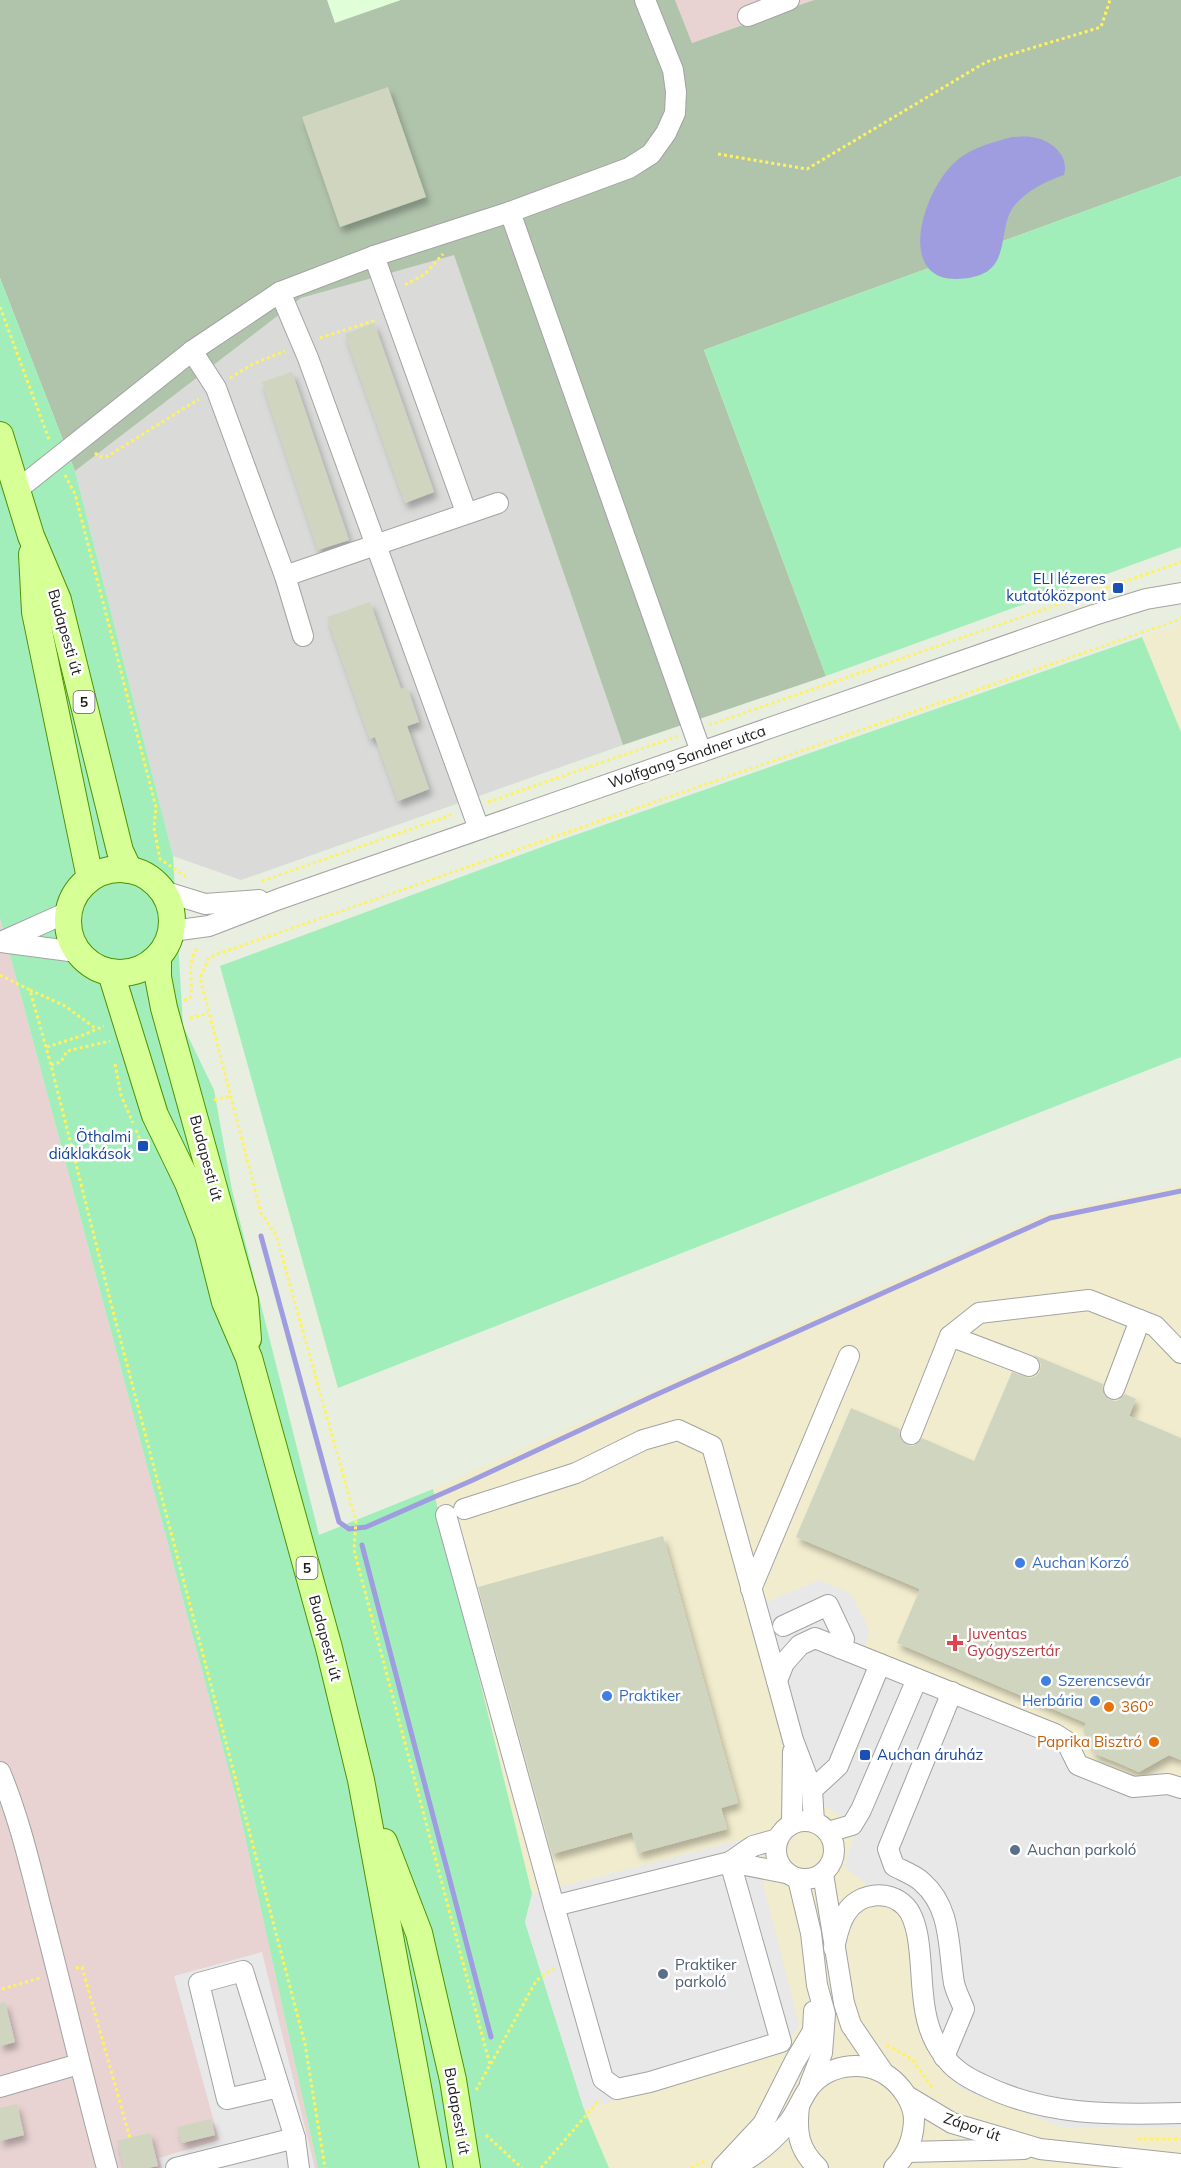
<svg xmlns="http://www.w3.org/2000/svg" width="1181" height="2168" font-family="Mulish,sans-serif">
  <style>
    .residential { fill: #dadad9 }
    .commercial { fill: #f1eccd }
    .industrial { fill: #e8d2d2 }
    .education { fill: #e0ffd9 }
    .construction { fill: #b0c3ab }
    .grass { fill: #a1eeba }
    .parking { fill: #e8e8e8 }
    .water { fill: #9f9ce0 }
    .lines { fill: none; stroke-linecap: round; stroke-linejoin: round }
    .stream { stroke: #9f9ce0; stroke-width: 5 }
    .building { fill: #d0d5c0; filter: url(#shadow) }
    .minor-casing { stroke: #a3a3a3; stroke-width: 22 }
    .major-casing { stroke: #4c9400; stroke-width: 28 }
    .path { stroke: #fff261; stroke-width: 3; stroke-dasharray: 3 3; stroke-linecap: butt }
    .minor { stroke: #fff; stroke-width: 20 }
    .major { stroke: #d6ff95; stroke-width: 26 }
    .transit-dot { fill: #1a4fb4; stroke: #fff; stroke-width: 2 }
    .shop-dot { fill: #3f7fe0; stroke: #fff; stroke-width: 2 }
    .health-dot { fill: #e0444e; stroke: #fff; stroke-width: 2 }
    .food-dot { fill: #e8710a; stroke: #fff; stroke-width: 2 }
    .service-dot { fill: #5c6f8a; stroke: #fff; stroke-width: 2 }
    .labels { text-anchor: middle; stroke-width: 5; stroke-linejoin: round; paint-order: stroke }
    .shield { fill: #fff; stroke: #606060; stroke-width: 1.5 }
    .shield-label { font-size: 14px; font-weight: bold; fill: #1c1c1c }
    .transit-label { font-size: 15px; fill: #164399; stroke: #fff; text-anchor: end }
    .street-label { font-size: 15px; fill: #1c1c1c; stroke: #fff }
    .shop-label { font-size: 15px; fill: #366cbe; stroke: #fff; text-anchor: start }
    .health-label { font-size: 15px; fill: #be3a42; stroke: #fff; text-anchor: start }
    .food-label { font-size: 15px; fill: #c56008; stroke: #fff; text-anchor: start }
    .service-label { font-size: 15px; fill: #4e5e75; stroke: #fff; text-anchor: start }
  </style>
  <defs>
    <filter id="shadow"><feDropShadow dx="3.5" dy="6" stdDeviation="3" flood-color="#0004"/></filter>
  </defs>
  <rect width="100%" height="100%" fill="#e8eee0"/>
  <path class="residential" d="M454,254l169,491 -382,135 -68,-24 -98,-385 226,-173z"/>
  <g class="commercial">
    <path d="M1181,624v108l-39,-95z"/>
    <path d="M1181,1185v983h-572l-25,-59 -59,-187 7,-28 -99,-405 613,-276z"/>
  </g>
  <g class="industrial">
    <path d="M675,0h139l-122,43z"/>
    <path d="M0,918l237,883 81,367h-318z"/>
  </g>
  <path class="education" d="M327,0h74l-67,23z"/>
  <path class="construction" d="M0,0h327l8,23 66,-23h274l17,43 122,-43h367v176l-477,174 122,326 -203,69 -169,-490 -153,43 -226,173 -75,-193z"/>
  <g class="grass">
    <path d="M1181,176v371l-355,129 -122,-326z"/>
    <path d="M0,278l75,193 98,385 10,170 31,64 18,100 87,345 114,-46 99,405 -7,28 59,187 25,59h-291l-81,-367 -237,-883z"/>
    <path d="M1142,637l39,95v325l-843,331 -118,-422 338,-125z"/>
  </g>
  <g class="parking">
    <path d="M819,1580l32,14 19,37 -6,17 219,110 58,24 22,-10 18,8v347h-119l-100,-38 -30,-32 6,-29 -18,-115 -25,-24 -29,-5 -22,-18 11,-32 -19,-22 -30,-16 -51,-189z"/>
    <path d="M751,1837l48,188 -19,29 -196,55 -59,-187 7,-28z"/>
    <path d="M262,1952l53,216h-153l-3,-10 60,-18 -45,-164z"/>
  </g>
  <path class="water" d="M1012,137c6,0 13,-1 19,0 19,2 39,18 33,38 -18,6 -38,16 -50,31 -17,22 -2,63 -41,71 -84,18 -52,-91 -12,-120 16,-11 33,-15 51,-20z"/>
  <g class="lines">
    <g class="stream">
      <path d="M261,1236l78,286 10,7 17,-2 107,-47 178,-83 399,-179 131,-27"/>
      <path d="M362,1545l129,492"/>
    </g>
  </g>
  <g class="building">
    <path d="M388,87l38,110 -86,30 -38,-110z"/>
    <path d="M374,323l60,169 -29,11 -60,-169z"/>
    <path d="M292,372l57,168 -31,10 -56,-168z"/>
    <path d="M370,602l31,87 6,-2 12,35 -12,4 22,63 -31,12 -23,-64 -5,2 -43,-122z"/>
    <path d="M1034,1355l69,29 -1,8 7,8 8,1 8,-7 11,5 -7,17 52,22v322l-12,-5 -30,17 -23,-10 -21,-8 -12,-23 3,-8 -189,-80 23,-54 -124,-52 55,-129 49,21 -1,7 7,9 7,1 9,-8 52,23 38,-89 18,6 6,-2 4,-5 1,-7z"/>
    <path d="M663,1536l75,267 -17,5 6,21 -89,24 -6,-21 -80,22 -74,-267z"/>
    <path d="M5,2002l10,40 -15,4v-43z"/>
    <path d="M17,2104l7,31 -24,6v-33z"/>
    <path d="M211,2119l4,16 -33,8 -5,-16z"/>
    <path d="M150,2133l8,33 -10,2h-24l-7,-27z"/>
  </g>
  <g class="lines">
    <g class="minor-casing">
      <g id="minor">
        <path d="M748,16l41,-16"/>
        <path d="M510,212l191,540"/>
        <path d="M374,256l92,256"/>
        <path d="M280,292l28,66 171,471"/>
        <path d="M192,351l24,37 69,188 18,60"/>
        <path d="M17,490l175,-139 88,-59 94,-36 136,-44 119,-44 22,-14 15,-21 9,-20 1,-21 -3,-22 -28,-70"/>
        <path d="M285,576l213,-73"/>
        <path d="M163,891l42,13 54,-4"/>
        <path d="M172,931l37,-5 70,-27 815,-284 52,-16 35,-6"/>
        <path d="M3,941l65,-29"/>
        <path d="M1,942l76,10"/>
        <path d="M950,1336l79,30"/>
        <path d="M1114,1389l26,-69"/>
        <path d="M911,1434l39,-98 29,-23 110,-13 66,26 26,27"/>
        <path d="M464,1509l112,-36 67,-33 35,-10 34,16 65,235"/>
        <path d="M446,1515l108,391"/>
        <path d="M751,1589l98,-233"/>
        <path d="M783,1626l45,-21 16,34 -4,9"/>
        <path d="M0,1772c19,45 30,93 42,140 22,85 42,171 65,256"/>
        <path d="M812,1790l26,-24 42,-102"/>
        <circle cx="805" cy="1850" r="29"/>
        <path d="M814,1822l-2,-32 -19,-50 -16,-59 7,-18 16,-18 15,-7 240,96 11,7 12,24 55,22 35,-3 13,4"/>
        <path d="M792,1824l1,-72"/>
        <path d="M828,1832l24,-7 9,-15 56,-131"/>
        <path d="M730,1862l51,180 -131,40 -33,7 -14,-10 -49,-173z"/>
        <path d="M730,1862l56,11"/>
        <path d="M730,1862l23,-16 25,-7"/>
        <path d="M823,1874l21,129 7,22 32,47"/>
        <path d="M798,1879l13,54 6,52 8,29 -3,39 -12,31"/>
        <path d="M834,1948c3,-12 5,-25 12,-35 12,-20 42,-24 59,-7 17,17 15,64 18,88 2,23 7,44 22,63 8,12 23,21 36,27 64,32 130,31 200,29"/>
        <path d="M944,2057l20,-48c-3,-8 -8,-17 -10,-26 -6,-35 -2,-75 -32,-101 -7,-7 -19,-11 -28,-16l-6,-17 64,-157"/>
        <path d="M0,2087l79,-23"/>
        <path d="M279,2087l-52,12 -28,-116 44,-12 52,167"/>
        <path d="M907,2096l45,27 88,26 141,15"/>
        <path d="M799,2106c-3,26 -1,43 19,62"/>
        <path d="M907,2152l117,-3"/>
        <path d="M176,2168l119,-30 4,30"/>
        <path d="M722,2168l41,-44 32,-63 18,-30 1,-20"/>
        <path d="M730,2168c24,-10 42,-26 58,-45 8,-10 12,-21 19,-32 17,-26 56,-33 81,-15 13,9 25,26 26,42 0,20 -6,36 -20,50"/>
      </g>
    </g>
    <g class="major-casing">
      <g id="major">
        <path d="M0,435l31,101 27,64 62,251 9,19"/>
        <path d="M32,554l3,58 55,266"/>
        <circle cx="120" cy="921" r="52"/>
        <path d="M158,958v19l6,31 81,292 3,39"/>
        <path d="M111,973l44,142 33,68 20,52 17,67 24,56 80,290 32,132 72,388"/>
        <path d="M384,1842l35,91 34,147 14,88"/>
      </g>
    </g>
    <g class="path">
      <path d="M718,154l89,15 179,-107 115,-35 9,-27"/>
      <path d="M405,285l20,-11 18,-20"/>
      <path d="M0,307l50,135"/>
      <path d="M320,338l56,-18"/>
      <path d="M230,378l23,-14 32,-13"/>
      <path d="M95,453l5,4 8,-1 91,-57"/>
      <path d="M65,475l10,19 81,313 -2,21 6,31 28,19"/>
      <path d="M709,725l472,-163"/>
      <path d="M488,802l190,-66"/>
      <path d="M262,881l192,-67"/>
      <path d="M0,975l30,15 21,75 62,246 192,733 20,124"/>
      <path d="M30,990l35,16 30,22"/>
      <path d="M184,1000l6,-2c5,-21 -6,-30 8,-51"/>
      <path d="M190,1018l18,-5"/>
      <path d="M47,1047l34,-11 23,-10"/>
      <path d="M115,1064l6,31 12,28"/>
      <path d="M51,1065l10,-3 6,-11 43,-10"/>
      <path d="M214,1100l17,-4"/>
      <path d="M136,1130l7,16"/>
      <path d="M76,1968l6,-1 48,171"/>
      <path d="M2,1989l38,-11"/>
      <path d="M887,2045l25,14 21,30"/>
      <path d="M491,2064l45,-83 18,-13"/>
      <path d="M476,2090l14,-25 -136,-515 2,-29 -80,-286 -15,-22 -61,-235 9,-21 972,-338"/>
      <path d="M486,2135l36,33"/>
      <path d="M1138,2139h43"/>
      <path d="M541,2168l59,-69"/>
      <path d="M691,2168l13,-7"/>
    </g>
    <use href="#minor" class="minor"/>
    <use href="#major" class="major"/>
  </g>
  <g class="transit-dot">
    <rect x="1112" y="582" width="12" height="12" rx="3"/>
    <rect x="137" y="1140" width="12" height="12" rx="3"/>
    <rect x="859" y="1749" width="12" height="12" rx="3"/>
  </g>
  <g class="shop-dot">
    <circle cx="1020" cy="1563" r="6"/>
    <circle cx="1046" cy="1681" r="6"/>
    <circle cx="607" cy="1696" r="6"/>
    <circle cx="1095" cy="1701" r="6"/>
  </g>
  <path class="health-dot" d="M952 1634h6v6h6v6h-6v6h-6v-6h-6v-6h6z"/>
  <g class="food-dot">
    <circle cx="1109" cy="1707" r="6"/>
    <circle cx="1154" cy="1742" r="6"/>
  </g>
  <g class="service-dot">
    <circle cx="1015" cy="1850" r="6"/>
    <circle cx="663" cy="1974" r="6"/>
  </g>
  <g class="labels">
    <g class="shield">
      <rect x="73.5" y="691" width="21" height="22" rx="4.5"/>
      <rect x="296.5" y="1557" width="21" height="22" rx="4.5"/>
    </g>
    <g class="shield-label">
      <text x="84" y="707">5</text>
      <text x="307" y="1573">5</text>
    </g>
    <g class="transit-label">
      <text x="1106" y="584">ELI lézeres<tspan x="1106" dy="17">kutatóközpont</tspan></text>
      <text x="131" y="1142">Öthalmi<tspan x="131" dy="17">diáklakások</tspan></text>
      <text x="877" y="1760" text-anchor="start">Auchan áruház</text>
    </g>
    <g class="street-label">
      <text transform="translate(65 632) rotate(74)" y="5">Budapesti út</text>
      <text transform="translate(687 757) rotate(-19)" y="5">Wolfgang Sandner utca</text>
      <text transform="translate(206 1158) rotate(75)" y="5">Budapesti út</text>
      <text transform="translate(325 1638) rotate(75)" y="5">Budapesti út</text>
      <text transform="translate(457 2111) rotate(80)" y="5">Budapesti út</text>
      <text transform="translate(972 2127) rotate(19)" y="5">Zápor út</text>
    </g>
    <g class="shop-label">
      <text x="1032" y="1568">Auchan Korzó</text>
      <text x="1058" y="1686">Szerencsevár</text>
      <text x="619" y="1701">Praktiker</text>
      <text x="1083" y="1706" text-anchor="end">Herbária</text>
    </g>
    <g class="health-label">
      <text x="967" y="1639">Juventas<tspan x="967" dy="17">Gyógyszertár</tspan></text>
    </g>
    <g class="food-label">
      <text x="1121" y="1712">360°</text>
      <text x="1142" y="1747" text-anchor="end">Paprika Bisztró</text>
    </g>
    <g class="service-label">
      <text x="1027" y="1855">Auchan parkoló</text>
      <text x="675" y="1970">Praktiker<tspan x="675" dy="17">parkoló</tspan></text>
    </g>
  </g>
</svg>
